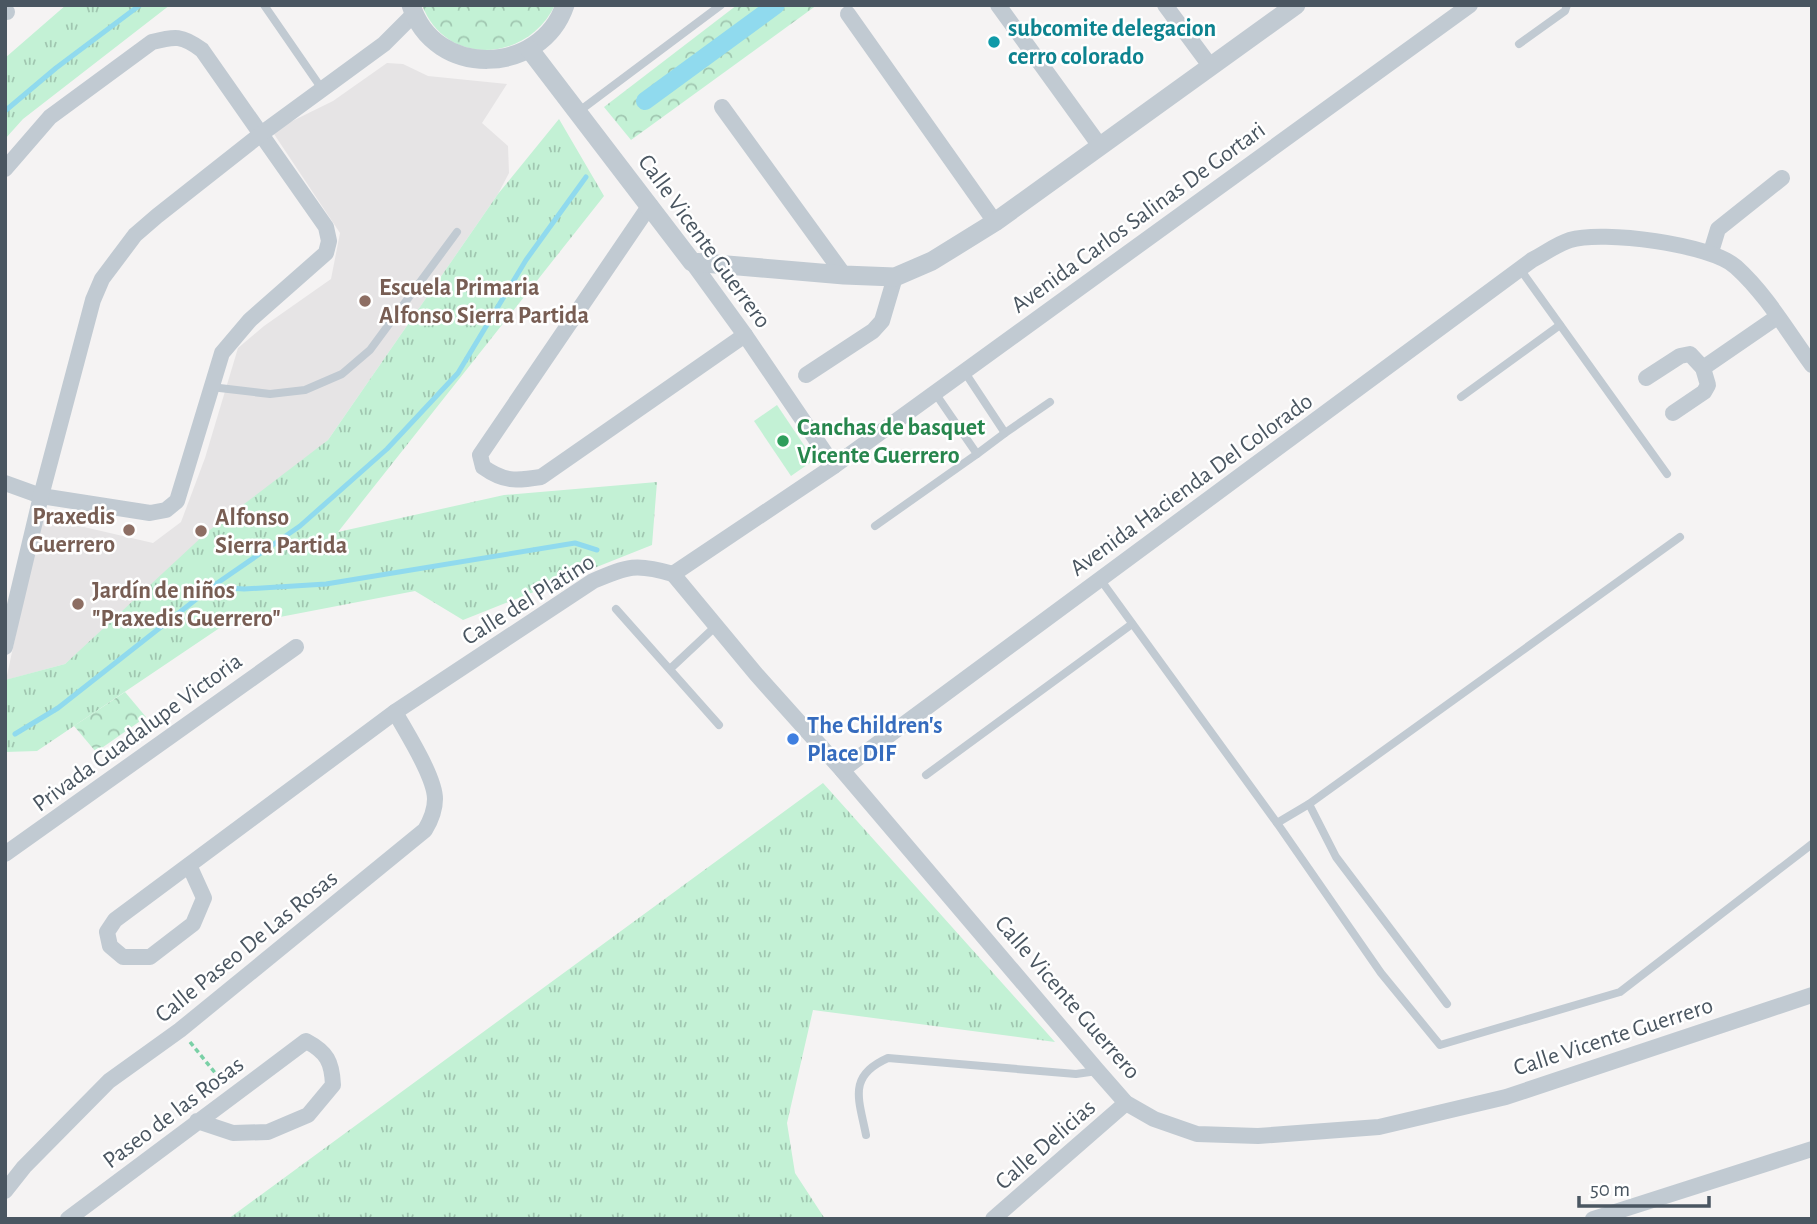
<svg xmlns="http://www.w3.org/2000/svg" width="1817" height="1224" font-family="'Alegreya Sans',sans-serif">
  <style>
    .education { fill: #e6e4e5 }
    .grass { fill: url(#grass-tufts) }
    .park { fill: url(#park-crowns) }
    .pitch { fill: #c3f1d5 }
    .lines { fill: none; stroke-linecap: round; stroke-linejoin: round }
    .stream { stroke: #90daee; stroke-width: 5 }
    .canal { stroke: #90daee; stroke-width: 18 }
    .path { stroke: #7ad0a6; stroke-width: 3.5; stroke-dasharray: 5 3.5; stroke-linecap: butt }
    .service { stroke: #c1cad2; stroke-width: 8 }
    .minor { stroke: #c1cad2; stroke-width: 16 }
    .tertiary { stroke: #c1cad2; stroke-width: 19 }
    .culture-dot { fill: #0f9aa8; stroke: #fff; stroke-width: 2.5 }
    .education-dot { fill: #8d6e63; stroke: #fff; stroke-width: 2.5 }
    .leisure-dot { fill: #2e9e5b; stroke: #fff; stroke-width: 2.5 }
    .shop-dot { fill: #3f7fe0; stroke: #fff; stroke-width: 2.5 }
    .labels { text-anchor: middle; stroke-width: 5; stroke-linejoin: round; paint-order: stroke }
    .culture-label { font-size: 24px; font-weight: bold; fill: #0d838f; stroke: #fff; text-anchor: start }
    .street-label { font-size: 24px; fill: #4a5661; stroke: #fff }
    .education-label { font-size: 24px; font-weight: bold; fill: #785e54; stroke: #fff; text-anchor: start }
    .leisure-label { font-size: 24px; font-weight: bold; fill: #27864d; stroke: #fff; text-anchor: start }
    .shop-label { font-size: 24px; font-weight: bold; fill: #366cbe; stroke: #fff; text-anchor: start }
  </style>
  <defs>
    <pattern id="grass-tufts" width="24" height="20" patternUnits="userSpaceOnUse" patternTransform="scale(1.75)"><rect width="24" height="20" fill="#c3f1d5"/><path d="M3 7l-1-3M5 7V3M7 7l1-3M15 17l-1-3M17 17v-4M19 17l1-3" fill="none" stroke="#a0c6b0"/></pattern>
    <pattern id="park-crowns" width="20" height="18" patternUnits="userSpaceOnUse" patternTransform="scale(1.75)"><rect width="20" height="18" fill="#c3f1d5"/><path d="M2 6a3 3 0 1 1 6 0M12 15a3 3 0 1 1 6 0" fill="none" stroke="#a0c6b0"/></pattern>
  </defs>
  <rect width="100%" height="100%" fill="#f5f3f3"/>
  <path class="education" d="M387,63l16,1 25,12 79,8 -25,39 26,23 1,27 -11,21 -170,246 -121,99 -142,125 -59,16 35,-163 112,26 28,-21 24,-64 33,-110 26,-22 67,-47 9,-46 -68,-102 61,-30z"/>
  <g class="grass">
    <path d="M66,5h104l-147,114 -18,20v-81z"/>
    <path d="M559,119l45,77 -266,336 166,-37 153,-13 -5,63 -189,75 -48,-29 -197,38 -181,122 -32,1v-72l60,-16 141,-131 122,-93 170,-246z"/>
    <path d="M823,783l232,259 -242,-32 -26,113 8,50 30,46h-597z"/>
  </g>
  <g class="park">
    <path d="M422,5h133c-27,57 -109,63 -133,0z"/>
    <path d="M737,5h80l-186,135 -27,-33z"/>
    <path d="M125,692l21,25 -50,35 -22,-26z"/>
  </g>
  <path class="pitch" d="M777,405l37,55 -23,16 -37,-55z"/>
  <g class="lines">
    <g class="stream">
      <path d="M5,111l51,-43 84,-63"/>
      <path d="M214,587l30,2 82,-5 249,-41 22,7"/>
      <path d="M15,734l43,-26 155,-122 87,-60 87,-77 71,-76 68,-113 60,-83"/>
    </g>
    <path class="canal" d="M645,101l131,-96"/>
    <path class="path" d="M190,1042l35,43"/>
    <g class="service">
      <path d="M264,5l58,84"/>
      <path d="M1519,44l46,-33 2,-6"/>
      <path d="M578,112l143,-107"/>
      <path d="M1520,269l147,205"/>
      <path d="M964,371l41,62 45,-31"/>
      <path d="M211,387l59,7 35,-4 37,-16 28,-24 87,-118"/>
      <path d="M1461,397l99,-72"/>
      <path d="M977,454l28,-21"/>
      <path d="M875,526l102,-72 -42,-61"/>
      <path d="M1100,579l177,244 104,150 59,72 180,-53 192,-148"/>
      <path d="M616,609l103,116"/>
      <path d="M670,669l46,-43"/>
      <path d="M926,775l206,-151"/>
      <path d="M1309,804l27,53 111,147"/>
      <path d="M1277,823l32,-19 371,-267"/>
      <path d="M866,1135c-7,-36 -19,-59 22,-77l188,16 21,-3"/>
    </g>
    <g class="minor">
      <path d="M998,5l102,141"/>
      <path d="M1165,5l46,62"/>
      <path d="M5,10l2,2"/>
      <path d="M848,14l147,208"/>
      <path d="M722,107l122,168"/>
      <path d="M5,169l45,-52 102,-75c23,-6 30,-7 50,8l124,177 3,14 -3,12 -76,67 -28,33 -45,148 -11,9 -16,3 -109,-17 -36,-13"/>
      <path d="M650,205l-170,250 3,12c21,15 33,14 58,10l204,-142"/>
      <path d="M1711,252l7,-23 64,-51"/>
      <path d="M692,262l53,73 89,131"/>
      <path d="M1703,368l74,-51"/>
      <path d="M806,375l67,-44 9,-10 13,-44"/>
      <path d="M1646,378l34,-22 10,-2 13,14 5,17 -4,7 -31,21"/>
      <path d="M673,574l83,100 86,96 255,300 29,33 28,16 43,15 61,2 121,-9 127,-30 306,-102"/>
      <path d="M5,647l36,-151 52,-196 9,-21 33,-44 22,-19 104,-82 123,-90 30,-30"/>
      <path d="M842,770l690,-510c12,-6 25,-16 38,-20 32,-10 141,4 166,27 30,27 52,65 76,98"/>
      <path d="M5,854l291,-207"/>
      <path d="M189,865l15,33 -11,26 -43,33h-27l-13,-11 -3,-14 8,-12 280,-208 198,-131c35,-15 43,-18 80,-7l161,-108 636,-461"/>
      <path d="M5,1191l19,-24 85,-86 71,-51 245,-200c6,-10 10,-19 10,-31 0,-22 -29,-67 -40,-87"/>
      <path d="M68,1219l238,-178c21,11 26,21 27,44l-25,30 -40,17 -35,1 -36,-12"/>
      <path d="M993,1219l133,-116"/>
      <path d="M1593,1219l219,-70"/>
    </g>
    <g class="tertiary">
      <path d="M411,5c23,74 130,71 154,0"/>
      <path d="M530,50l162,212 152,13 51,2 37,-16 63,-39 301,-217"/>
    </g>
  </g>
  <circle class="culture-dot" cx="994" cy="42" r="7"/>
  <g class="education-dot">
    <circle cx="365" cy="301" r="7"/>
    <circle cx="129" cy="530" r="7"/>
    <circle cx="201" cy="531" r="7"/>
    <circle cx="78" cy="604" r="7"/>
  </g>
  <circle class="leisure-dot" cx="783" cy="441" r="7"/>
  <circle class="shop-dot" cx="793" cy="739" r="7"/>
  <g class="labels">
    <g class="culture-label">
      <text x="1008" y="36">subcomite delegacion<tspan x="1008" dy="28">cerro colorado</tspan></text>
    </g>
    <g class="street-label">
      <text transform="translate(1138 217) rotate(-36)" y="8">Avenida Carlos Salinas De Gortari</text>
      <text transform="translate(705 241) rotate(54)" y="8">Calle Vicente Guerrero</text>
      <text transform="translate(1191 484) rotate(-36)" y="8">Avenida Hacienda Del Colorado</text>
      <text transform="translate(528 599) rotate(-32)" y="8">Calle del Platino</text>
      <text transform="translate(137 732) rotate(-36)" y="8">Privada Guadalupe Victoria</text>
      <text transform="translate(246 946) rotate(-39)" y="8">Calle Paseo De Las Rosas</text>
      <text transform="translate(1068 997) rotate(49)" y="8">Calle Vicente Guerrero</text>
      <text transform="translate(1613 1036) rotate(-18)" y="8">Calle Vicente Guerrero</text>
      <text transform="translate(173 1112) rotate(-37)" y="8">Paseo de las Rosas</text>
      <text transform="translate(1045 1144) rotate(-41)" y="8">Calle Delicias</text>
    </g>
    <g class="education-label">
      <text x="379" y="295">Escuela Primaria<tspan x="379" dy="28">Alfonso Sierra Partida</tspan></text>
      <text x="115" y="524" text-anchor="end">Praxedis<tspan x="115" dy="28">Guerrero</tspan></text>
      <text x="215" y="525">Alfonso<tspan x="215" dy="28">Sierra Partida</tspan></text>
      <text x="92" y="598">Jardín de niños<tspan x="92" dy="28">"Praxedis Guerrero"</tspan></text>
    </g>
    <g class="leisure-label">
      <text x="797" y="435">Canchas de basquet<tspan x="797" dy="28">Vicente Guerrero</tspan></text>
    </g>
    <g class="shop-label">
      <text x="807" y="733">The Children's<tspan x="807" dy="28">Place DIF</tspan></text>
    </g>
  </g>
  <rect width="1817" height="1224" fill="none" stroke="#4a5661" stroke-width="14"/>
  <path d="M1579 1196v10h130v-10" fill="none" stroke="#4a5661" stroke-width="3.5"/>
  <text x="1590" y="1196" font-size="21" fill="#4a5661" stroke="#ffffff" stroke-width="5" paint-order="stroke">50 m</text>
</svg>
